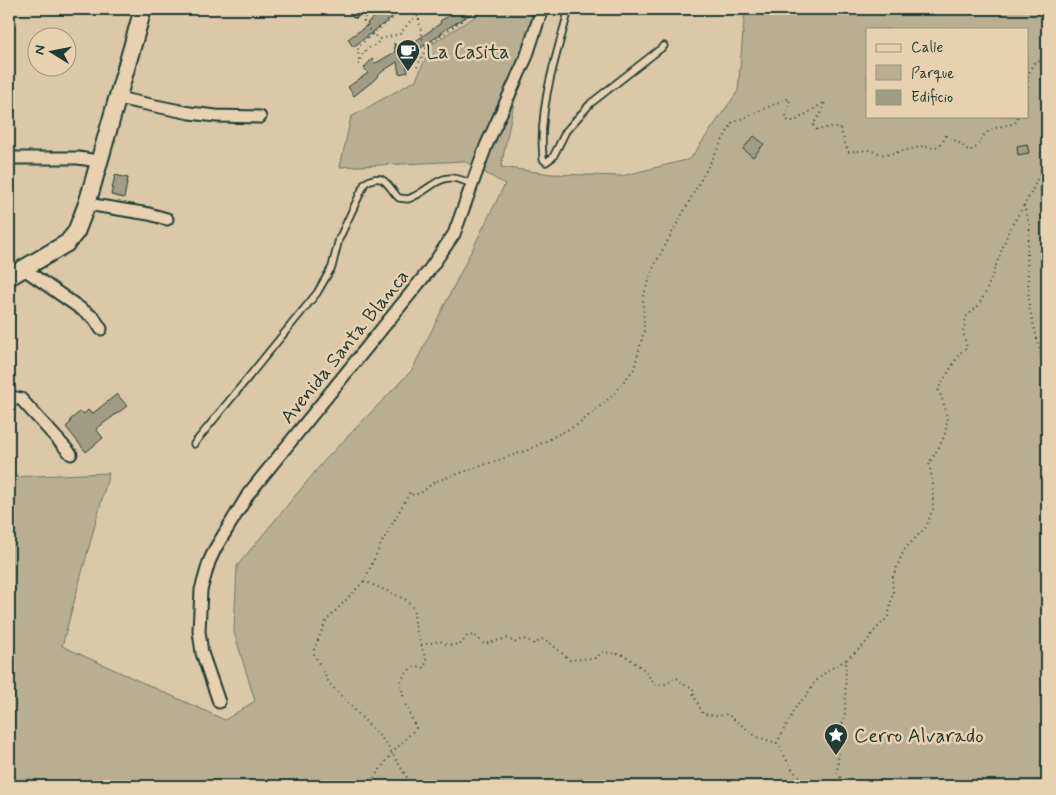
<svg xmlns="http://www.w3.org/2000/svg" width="1056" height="795" font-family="Mynerve,sans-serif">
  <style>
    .green { fill: #b8af93; stroke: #6c7664; fill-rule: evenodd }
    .building { fill: #a19d84; stroke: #1f3d34 }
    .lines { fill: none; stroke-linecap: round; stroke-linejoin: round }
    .service-casing { stroke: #1f3d34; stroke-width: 9 }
    .minor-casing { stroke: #1f3d34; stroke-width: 15 }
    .secondary-casing { stroke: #1f3d34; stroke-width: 20 }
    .path { stroke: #1f3d34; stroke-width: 2; stroke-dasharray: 1 4; stroke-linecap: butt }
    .service { stroke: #e7d1b0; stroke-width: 5.5 }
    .minor { stroke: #e7d1b0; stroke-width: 11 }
    .secondary { stroke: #e7d1b0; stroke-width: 16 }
    .labels { text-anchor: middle; stroke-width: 5; stroke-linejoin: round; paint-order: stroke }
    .poi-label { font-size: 20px; fill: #1f3d34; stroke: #e7d1b0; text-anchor: start }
    .street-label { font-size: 20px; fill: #1f3d34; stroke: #e7d1b0 }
  </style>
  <rect width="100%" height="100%" fill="#dbc8a8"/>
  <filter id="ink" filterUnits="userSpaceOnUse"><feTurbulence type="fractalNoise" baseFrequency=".02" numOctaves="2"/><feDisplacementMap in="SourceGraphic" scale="10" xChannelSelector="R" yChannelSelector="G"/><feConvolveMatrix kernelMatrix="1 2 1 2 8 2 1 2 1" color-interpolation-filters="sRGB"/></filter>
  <g filter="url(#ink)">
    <path class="green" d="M483,9h50l-32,158 50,7 71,2 68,-17 48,-68 7,-82h302v777h-1038v-309l100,-4 -47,173 163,74 30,-19 -21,-69 3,-66 88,-106 87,-90 93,-186 -41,-23 -124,6 11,-50 65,-37 16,-36 50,-32zM867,29h160v87h-160z"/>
    <g class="building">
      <path d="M385,9h18l-50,38 -5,-8 20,-14 -1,-2z"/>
      <path d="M460,9h18l-36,23v1l-21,15 -18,2 38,-27 -1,-2z"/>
      <path d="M394,43l12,20 2,9 -9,2 -2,-12 -14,9 -10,10 -19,15 -6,-9 20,-14 -4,-5 8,-9 4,4 19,-11z"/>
      <path d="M754,136l10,8 -11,13 -10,-8z"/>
      <path d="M1027,144l2,9 -11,2 -1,-9z"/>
      <path d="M115,175l13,3 -4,20 -13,-3z"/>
      <path d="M117,394l10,12 -31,23 7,9 -17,14 -20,-25 5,-5 -1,-2 11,-9 3,3 4,-4 4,4z"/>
    </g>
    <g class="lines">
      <g class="service-casing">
        <g id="service">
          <path d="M569,9c-13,48 -31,99 -26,150l3,3 7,-5 13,-26 25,-28 73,-57"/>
          <path d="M355,14l2,-5"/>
          <path d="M194,444l123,-151 15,-26 7,-28 26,-56c20,-13 23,5 34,15l9,1c26,-9 31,-32 63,-15"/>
        </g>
      </g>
      <g class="minor-casing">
        <g id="minor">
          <path d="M117,98l73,15 26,3 44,1"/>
          <path d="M9,158h69l20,3"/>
          <path d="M87,204l62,10 18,5"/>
          <path d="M24,269l70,49 7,11"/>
          <path d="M9,402l7,-4 5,1 50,55"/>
          <path d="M219,702l-17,-49 -3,-22 2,-41 8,-28 6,-13 34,-56 178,-220 27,-39 32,-88 40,-88 16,-49"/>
        </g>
      </g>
      <g class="secondary-casing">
        <path id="secondary" d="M9,277l58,-34 9,-11 11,-28 56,-195"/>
      </g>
      <g class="path">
        <path d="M372,9l-8,9v5l8,11 33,-25"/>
        <path d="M417,9l7,38 4,-2"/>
        <path d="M380,39l-8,-5 -14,13 1,17c3,-11 6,-15 17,-19l4,-6 20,-5 11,-14 8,-5 6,-6"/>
        <path d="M417,67l11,-22 50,-36"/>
        <path d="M1027,92c3,-15 -2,-15 7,-29l9,-3 4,2"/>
        <path d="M1024,205l6,21 -3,27 2,54 15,59 3,5"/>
        <path d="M364,581l32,14 10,5 7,8 3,21 5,16 19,-4 8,4 13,-1 6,-8 7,-1 10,9 24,-6 6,5c9,-5 12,-5 20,1l9,-5 6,3 21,18 25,-2 8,-6 21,3 18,13 14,17 10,-1 10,-7 9,8 8,3 1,8 9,18 16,2 8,-2 30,23 20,6"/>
        <path d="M368,786l24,-33 24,-25 -12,-27 -4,-21c10,-9 9,-16 25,-12l1,-9 -5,-14"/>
        <path d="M412,786l-26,-43 -57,-60 -16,-31 13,-31 38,-40 17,-37 29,-52 3,3 8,-2 13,-11 94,-32 51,-26 33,-28 22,-27 10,-38 -1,-34 12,-33 77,-141 54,-24h4l-4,16 2,6h7l30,-19 -3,10 -9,12 4,6 9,-2h14l8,24 21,-2 16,5 39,-9 10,2 8,-5 4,-7 12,6 11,9 8,-4c8,-20 20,-19 38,-24l3,-7"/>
        <path d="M801,786l-1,-9c-12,-9 -14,-22 -23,-34l20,-38 9,-9 9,-14 12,-11 19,-11"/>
        <path d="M846,786l-9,-14 4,-42 4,-17 1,-53 18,-15 11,-15 13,-13 5,-25 -1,-13 12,-29 22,-23 7,-18v-24l-4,-22c19,-29 24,-40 9,-74l22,-36 7,-5 -4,-16 3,-15 12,-11 8,-14 23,-62 21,-35 13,-29 4,-21"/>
      </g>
      <use href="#service" class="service"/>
      <use href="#minor" class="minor"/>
      <use href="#secondary" class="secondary"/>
    </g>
  </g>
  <defs>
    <g id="cafe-pin" transform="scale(1.25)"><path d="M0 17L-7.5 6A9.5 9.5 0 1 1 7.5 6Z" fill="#1f3d34" stroke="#e7d1b0"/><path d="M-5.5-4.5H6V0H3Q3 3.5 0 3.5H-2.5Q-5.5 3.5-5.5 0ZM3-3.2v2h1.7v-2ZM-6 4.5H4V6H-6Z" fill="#fff"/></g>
    <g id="sight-pin" transform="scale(1.25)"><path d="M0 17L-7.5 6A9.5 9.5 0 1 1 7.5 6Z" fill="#1f3d34" stroke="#e7d1b0"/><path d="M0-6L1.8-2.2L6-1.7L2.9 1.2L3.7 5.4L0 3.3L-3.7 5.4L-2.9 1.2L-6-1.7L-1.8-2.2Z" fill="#fff"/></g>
  </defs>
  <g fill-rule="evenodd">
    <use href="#cafe-pin" x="408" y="51"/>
    <use href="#sight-pin" x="836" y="735"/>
  </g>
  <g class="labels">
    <g class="poi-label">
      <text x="426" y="58">La Casita</text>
      <text x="854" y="742">Cerro Alvarado</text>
    </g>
    <g class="street-label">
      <text transform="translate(344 346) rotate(-51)" y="7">Avenida Santa Blanca</text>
    </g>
  </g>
  <rect width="1056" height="795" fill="none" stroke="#e7d1b0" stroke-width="30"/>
  <rect x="15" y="15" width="1026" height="765" fill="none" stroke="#1f3d34" stroke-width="2" filter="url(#ink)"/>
  <rect x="866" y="28" width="162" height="90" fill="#e7d1b0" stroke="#97967e"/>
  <rect x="876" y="44" width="25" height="8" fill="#e7d1b0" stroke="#97967e"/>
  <text x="911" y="52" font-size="15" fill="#1f3d34">Calle</text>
  <rect x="876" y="65" width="25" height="15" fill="#b8af93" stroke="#97967e"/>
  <text x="911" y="78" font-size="15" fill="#1f3d34">Parque</text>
  <rect x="876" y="90" width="25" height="15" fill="#a19d84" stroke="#97967e"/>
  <text x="911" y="102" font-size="15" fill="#1f3d34">Edificio</text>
  <g transform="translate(52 52) rotate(280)"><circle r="24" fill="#e7d1b0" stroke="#97967e"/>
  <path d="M0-4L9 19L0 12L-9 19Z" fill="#1f3d34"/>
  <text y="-8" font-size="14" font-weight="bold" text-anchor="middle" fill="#1f3d34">N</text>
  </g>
</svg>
